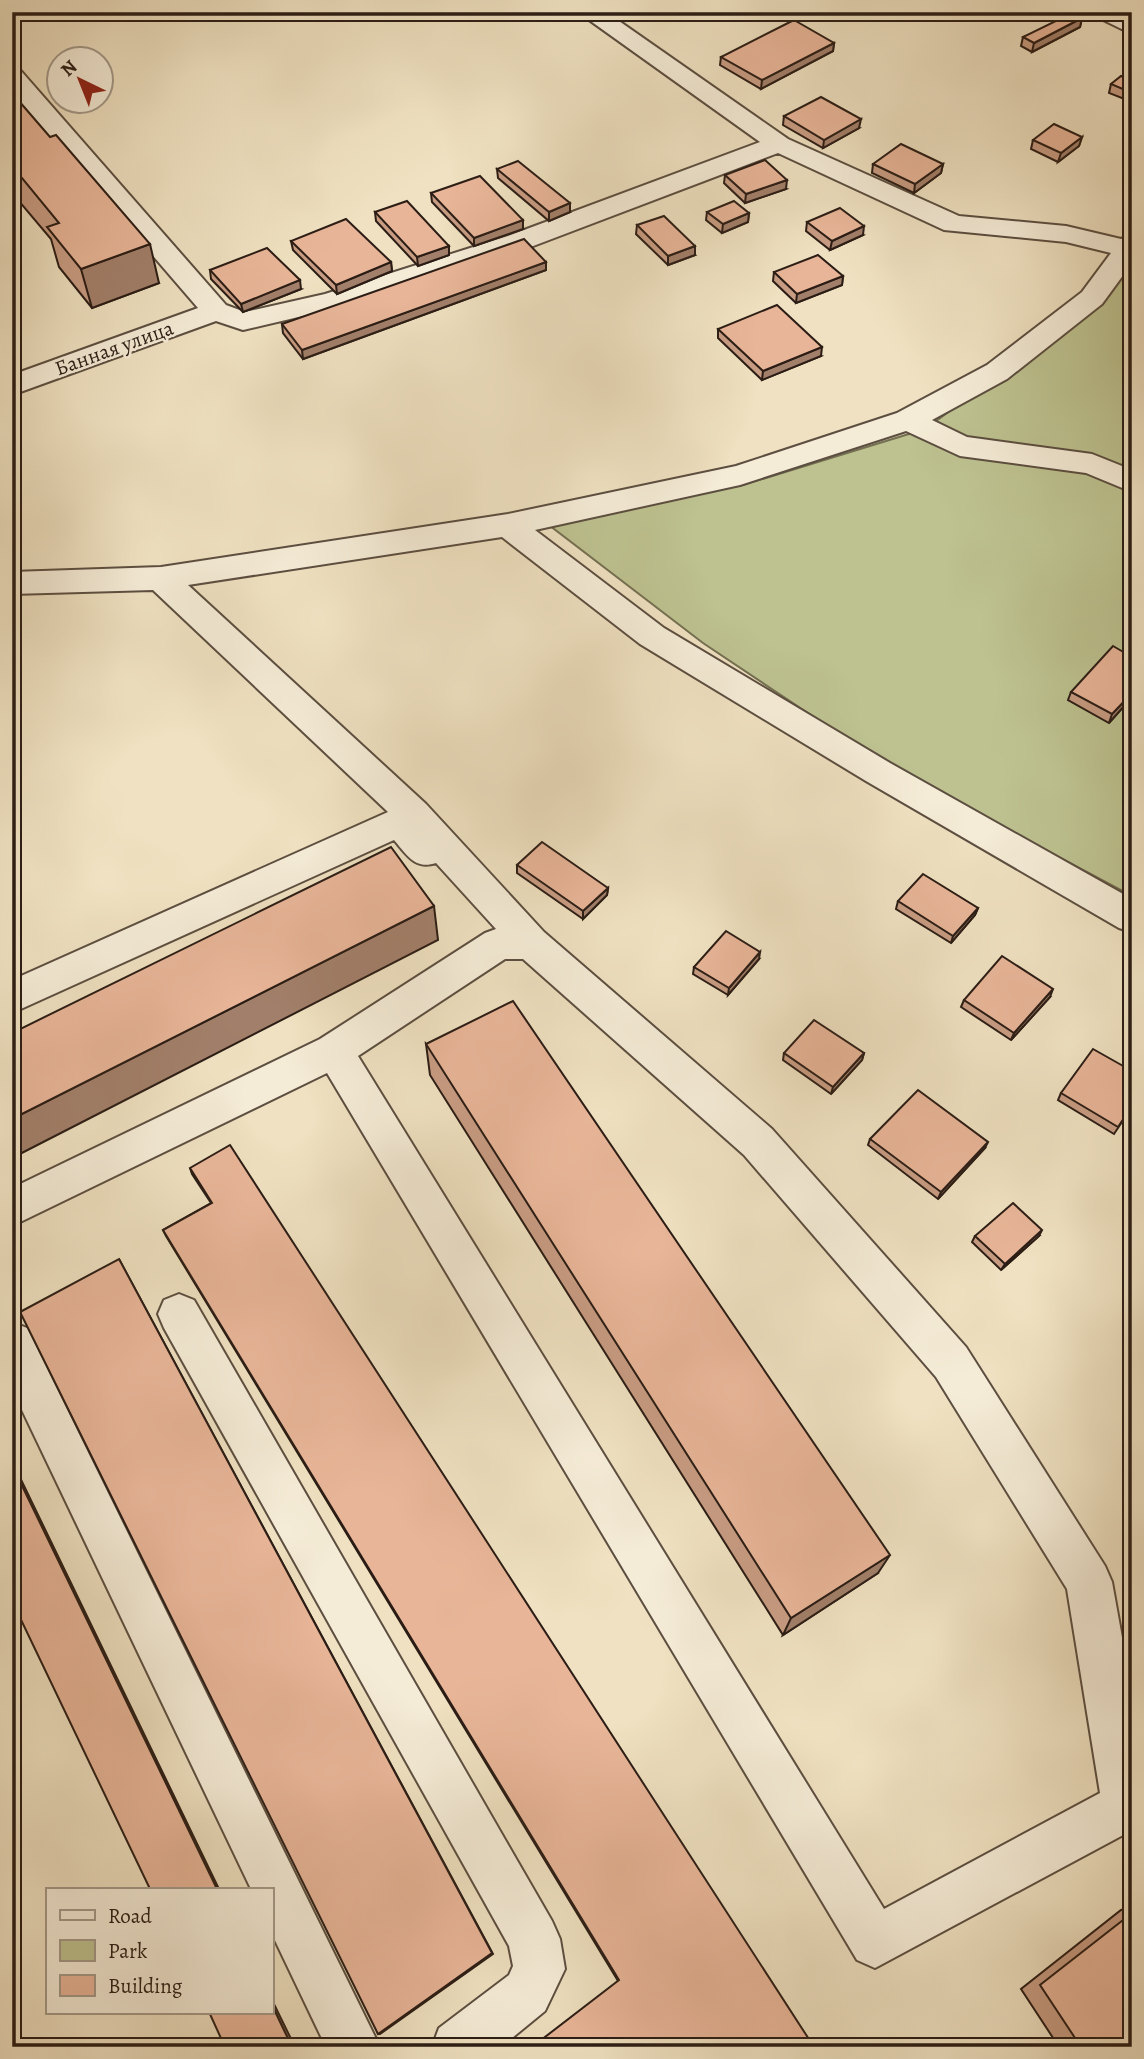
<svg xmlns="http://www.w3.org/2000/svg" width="1144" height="2059" font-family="Alegreya,serif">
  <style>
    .green { fill: #bdc290; stroke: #747052; stroke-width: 2 }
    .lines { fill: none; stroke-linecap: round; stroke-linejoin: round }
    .minor-casing { stroke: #5c4e40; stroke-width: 4 }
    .minor { fill: #f5ecd7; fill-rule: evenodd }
    .wall { fill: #c89c83; stroke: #2b1d15; stroke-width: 2 }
    .shaded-wall { fill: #a27f6a; stroke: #2b1d15; stroke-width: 2 }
    .building { fill: #e8b598; stroke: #2b1d15; stroke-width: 2 }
    .labels { text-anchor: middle; stroke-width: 5; stroke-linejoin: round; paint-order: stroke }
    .far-street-label { font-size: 21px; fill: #2b1d15; stroke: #f5ecd7 }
  </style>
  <rect width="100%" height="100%" fill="#efe1c1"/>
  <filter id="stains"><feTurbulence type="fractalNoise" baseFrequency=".00286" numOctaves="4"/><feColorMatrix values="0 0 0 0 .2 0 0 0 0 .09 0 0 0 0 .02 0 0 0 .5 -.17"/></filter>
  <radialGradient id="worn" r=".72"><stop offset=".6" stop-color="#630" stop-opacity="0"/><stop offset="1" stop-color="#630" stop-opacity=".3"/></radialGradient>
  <path class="green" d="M1132,262v634l-245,-130 -184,-123 -158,-121 198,-37 182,-56 126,-92z"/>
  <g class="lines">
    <g class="minor-casing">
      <g id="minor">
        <path d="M578,12h28l182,127 171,77 107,10 55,13 11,-4v28l-30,41 -95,75 -75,41 35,17 125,17 40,16v22l-46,-19 -126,-17 -54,-25 -166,54 -205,45 129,98 226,135 242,136v33l-13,-4 -253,-147 -226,-137 -138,-107 -314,48 238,219 118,128 228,197 194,218 139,219 7,16 20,111v144l-7,-3 -250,134 -18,-8 -530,-887 -315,153v-38l308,-149 165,-106 11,-4 -60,-66c-21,7 -29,-8 -42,-23l-382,173v-33l376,-168 -235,-222 -141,4v-22l149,-5 347,-53 228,-48 161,-53 90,-48 95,-73 29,-39 -45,-11 -122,-12 -166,-77 -250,95 -187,59 -98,23 -27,-9 -204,74v-20l186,-67 -186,-216v-23l9,2 205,234 19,7 80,-18 183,-58 252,-94zM505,959h18l221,196 192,222 131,212 33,204 -216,116 -526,-853z"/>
        <path d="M1093,12h30l9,5v17l-35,-17z"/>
        <path d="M179,1294l15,6 358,621 8,18 5,30 -20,42 -44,36h-69l7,-19 70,-53 4,-9 -4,-20 -345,-618 -6,-14 6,-14z"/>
        <path d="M12,1322l15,6 353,719h-54l-55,-115v-43h-20l-239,-500z"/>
      </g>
    </g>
    <use href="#minor" class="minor"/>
  </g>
  <g class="wall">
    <path d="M1082,18l-2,9 -48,25 -11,-6 2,-9z"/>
    <path d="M834,43l-1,8 -72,38 -41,-24 1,-8z"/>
    <path d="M1132,81v21l-23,-9 2,-9z"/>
    <path d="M12,93l147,190 -67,25 -33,-41 -8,-28 -39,-46z"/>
    <path d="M784,116l75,12 -36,20 -40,-23z"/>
    <path d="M1082,137l-3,9 -21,16 -27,-13 2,-9z"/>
    <path d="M873,164h70l-2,9 -27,20 -42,-20z"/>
    <path d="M497,169l73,43 -21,9 -51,-43z"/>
    <path d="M725,175l61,14 -41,14 -21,-20z"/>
    <path d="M431,193l92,36 -49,17 -42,-44z"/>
    <path d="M375,212l74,34v9l-31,11 -42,-45z"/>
    <path d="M707,212l42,1 -1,9 -26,11 -16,-13z"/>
    <path d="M807,222l56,13 -33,15 -24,-19z"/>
    <path d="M637,225l58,30 -27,10 -32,-31z"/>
    <path d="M291,241l100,21 1,9 -55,23 -44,-44z"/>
    <path d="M546,262v8l-243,89 -20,-26 -1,-9z"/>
    <path d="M210,270l91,19 -58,23 -32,-33z"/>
    <path d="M774,272l69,4 -1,9 -46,18 -23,-22z"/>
    <path d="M718,329l103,27 -59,24 -44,-42z"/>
    <path d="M1071,692l61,5 -23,26 -41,-23z"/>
    <path d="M517,865l91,23 -1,7 -24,24 -66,-46z"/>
    <path d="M898,901l80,7 -3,7 -24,28 -55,-34z"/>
    <path d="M759,959l-31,36 -35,-21 1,-7z"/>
    <path d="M1050,997l-39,43 -50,-33 3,-7z"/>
    <path d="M426,1044l452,529 -95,62 -353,-560z"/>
    <path d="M784,1053h80l-2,7 -31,34 -48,-34z"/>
    <path d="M1061,1093l71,14 -18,27 -56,-34z"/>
    <path d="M870,1139l115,9 -47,51 -70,-54z"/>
    <path d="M190,1168l624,879 -196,-66 -452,-745 -3,-6 48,-27 -19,-29z"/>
    <path d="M975,1236h64l-38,34 -29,-28z"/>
    <path d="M1132,1907v140h-73l-38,-58 100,-79z"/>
  </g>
  <g class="shaded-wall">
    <path d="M1082,18l-2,9 -48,25 2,-9z"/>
    <path d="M834,43l-1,8 -72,38 1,-9z"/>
    <path d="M861,119l-2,9 -36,20 1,-8z"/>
    <path d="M1082,137l-3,9 -21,16 3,-9z"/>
    <path d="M943,164l-2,9 -27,20 1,-9z"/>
    <path d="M787,180l-1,9 -41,14 1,-9z"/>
    <path d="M570,203v9l-21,9v-9z"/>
    <path d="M749,213l-1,9 -26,11 1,-9z"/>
    <path d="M523,220v9l-49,17v-8z"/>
    <path d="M864,226l-1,9 -33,15 2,-9z"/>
    <path d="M150,244l9,39 -67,25 -11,-39z"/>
    <path d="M449,246v9l-31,11 -1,-9z"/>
    <path d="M695,246v9l-27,10v-9z"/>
    <path d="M391,262l1,9 -55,23 -1,-9z"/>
    <path d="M546,262v8l-243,89 -1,-9z"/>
    <path d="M843,276l-1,9 -46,18 1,-9z"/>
    <path d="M300,280l1,9 -58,23 -2,-8z"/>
    <path d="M822,347l-1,9 -59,24 1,-9z"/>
    <path d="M1132,693v4l-23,26 3,-9z"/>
    <path d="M608,888l-1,7 -24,24v-8z"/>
    <path d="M434,906l4,34 -426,218v-39z"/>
    <path d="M978,908l-3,7 -24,28 2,-7z"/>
    <path d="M760,952l-1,7 -31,36 1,-7z"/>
    <path d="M1053,989l-3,8 -39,43 3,-7z"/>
    <path d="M864,1053l-2,7 -31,34 2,-7z"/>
    <path d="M988,1142l-3,6 -47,51 3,-7z"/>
    <path d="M1042,1230l-3,6 -38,34 4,-6z"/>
    <path d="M119,1259l374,695 -113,80h-2z"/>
    <path d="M12,1461l207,428h-2l-205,-424z"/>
    <path d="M890,1555l-12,18 -95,62 8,-17z"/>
    <path d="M271,1998l24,49h-3l-21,-44z"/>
  </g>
  <g class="building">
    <path d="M1072,13l10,5 -48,25 -11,-6z"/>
    <path d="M794,20l40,23 -72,37 -41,-23z"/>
    <path d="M1121,76l11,5v12l-21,-9z"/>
    <path d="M12,93l38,44 6,-2 94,109 -69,25 -34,-42 12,-4 -47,-57z"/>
    <path d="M821,97l40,22 -37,21 -40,-24z"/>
    <path d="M1054,124l28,13 -21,16 -28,-13z"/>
    <path d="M901,144l42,20 -28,20 -42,-20z"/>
    <path d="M765,160l22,20 -41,14 -21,-19z"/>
    <path d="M518,161l52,42 -21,9 -52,-43z"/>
    <path d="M480,176l43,44 -49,18 -43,-45z"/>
    <path d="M407,201l42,45 -32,11 -42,-45z"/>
    <path d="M734,201l15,12 -26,11 -16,-12z"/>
    <path d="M840,208l24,18 -32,15 -25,-19z"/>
    <path d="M664,216l31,30 -27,10 -31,-31z"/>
    <path d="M346,219l45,43 -55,23 -45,-44z"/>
    <path d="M524,239l22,23 -244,88 -20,-26z"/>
    <path d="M267,248l33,32 -59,24 -31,-34z"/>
    <path d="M818,255l25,21 -46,18 -23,-22z"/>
    <path d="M777,305l45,42 -59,24 -45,-42z"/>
    <path d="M1113,646l19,11v36l-20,21 -41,-22z"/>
    <path d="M542,842l66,46 -25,23 -66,-46z"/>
    <path d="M391,847l43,59 -422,213v-86z"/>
    <path d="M923,874l55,34 -25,28 -55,-35z"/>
    <path d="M726,931l34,21 -31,36 -35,-21z"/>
    <path d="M1002,956l51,33 -39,44 -50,-33z"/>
    <path d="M513,1001l377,554 -99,63 -365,-574z"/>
    <path d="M814,1020l50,33 -31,34 -49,-34z"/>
    <path d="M1093,1049l39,22v35l-14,21 -57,-34z"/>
    <path d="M918,1090l70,52 -47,50 -71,-53z"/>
    <path d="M230,1145l584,902h-282l87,-67 -456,-750 49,-27 -22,-35z"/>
    <path d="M1013,1203l29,27 -37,34 -30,-28z"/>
    <path d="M119,1259l373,694 -114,81 -358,-722z"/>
    <path d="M12,1465l205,424h-67l-138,-288z"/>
    <path d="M1132,1913v134h-51l-41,-62z"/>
    <path d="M271,2003l21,44h-67l-16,-35h62z"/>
  </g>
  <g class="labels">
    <g class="far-street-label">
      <text transform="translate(114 348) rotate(-20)" y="7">Банная улица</text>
    </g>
  </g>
  <rect width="1144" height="2059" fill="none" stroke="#efe1c1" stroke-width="42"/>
  <rect x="14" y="14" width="1116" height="2031" fill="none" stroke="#2b1d15" stroke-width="3.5"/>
  <rect x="21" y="21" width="1102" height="2017" fill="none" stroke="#2b1d15" stroke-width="2"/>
  <rect x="46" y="1888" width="228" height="126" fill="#f5ecd7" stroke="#a49989" stroke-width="2"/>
  <rect x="60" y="1910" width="35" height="10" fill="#f5ecd7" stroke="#a49989" stroke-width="2"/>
  <text x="108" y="1923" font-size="21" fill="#2b1d15">Road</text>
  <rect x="60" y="1940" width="35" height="21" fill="#bdc290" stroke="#a49989" stroke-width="2"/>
  <text x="108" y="1958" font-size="21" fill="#2b1d15">Park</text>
  <rect x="60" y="1975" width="35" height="21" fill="#e8b598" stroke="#a49989" stroke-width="2"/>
  <text x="108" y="1993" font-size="21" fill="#2b1d15">Building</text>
  <g transform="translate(80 80) rotate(317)"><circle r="33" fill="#f5ecd7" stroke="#a49989" stroke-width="2"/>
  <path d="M0-5L12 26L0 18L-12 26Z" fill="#8f2418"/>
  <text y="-10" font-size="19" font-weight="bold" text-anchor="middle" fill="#2b1d15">N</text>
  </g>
  <rect width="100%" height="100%" filter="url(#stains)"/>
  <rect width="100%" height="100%" fill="url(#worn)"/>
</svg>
